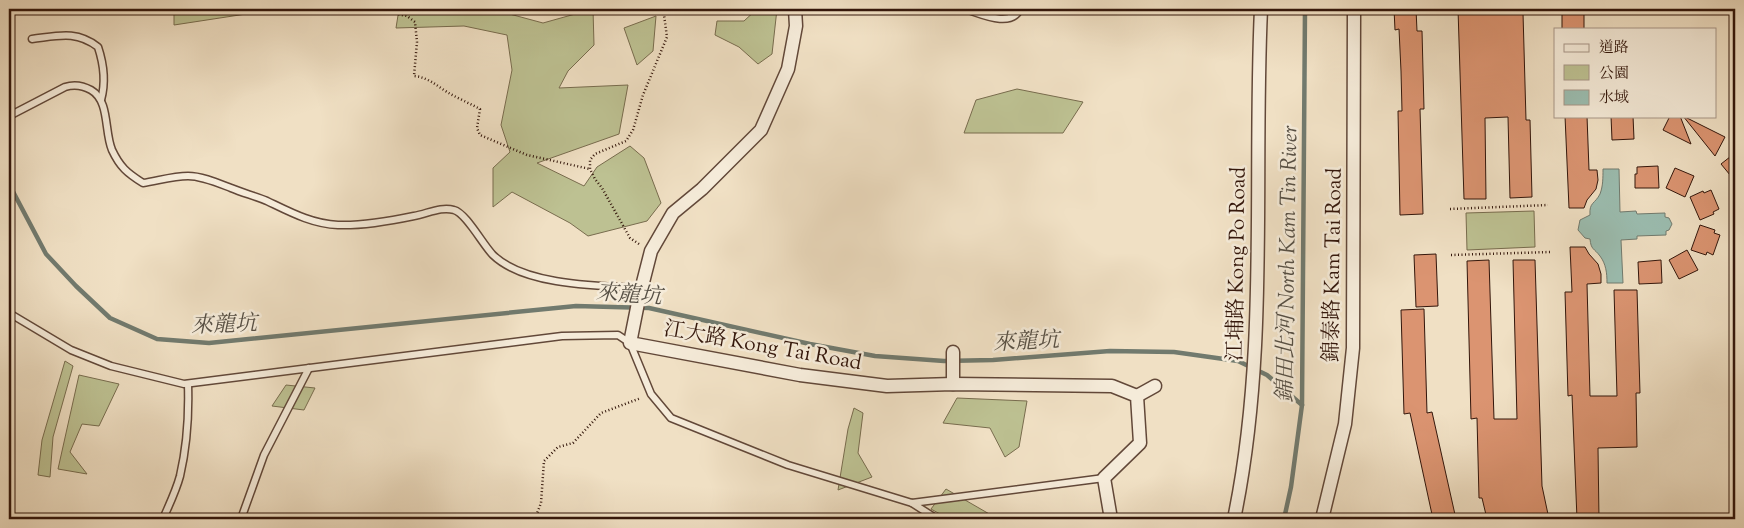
<svg xmlns="http://www.w3.org/2000/svg" width="1744" height="528" font-family="'Sorts Mill Goudy','Noto Serif TC',serif">
  <style>
    .green { fill: #bdc192; stroke: #786c4e }
    .water { fill: #9bbdb0; stroke: #717a6e }
    .lines { fill: none; stroke-linecap: round; stroke-linejoin: round }
    .stream { stroke: #717a6e; stroke-width: 4.5 }
    .building { fill: #db9471; stroke: #33160b }
    .service-casing { stroke: #624839; stroke-width: 9 }
    .minor-casing { stroke: #624839; stroke-width: 15 }
    .path { stroke: #33160b; stroke-width: 2.5; stroke-dasharray: 1 2.5; stroke-linecap: butt }
    .service { stroke: #f5ebd9; stroke-width: 6 }
    .minor { stroke: #f5ebd9; stroke-width: 12 }
    .labels { text-anchor: middle; stroke-width: 5; stroke-linejoin: round; paint-order: stroke }
    .street-label { font-size: 21px; fill: #33160b; stroke: #f5ebd9 }
    .water-label { font-size: 22px; font-style: italic; fill: #575045; stroke: #f5ebd9 }
  </style>
  <rect width="100%" height="100%" fill="#f0e0c4"/>
  <filter id="stains"><feTurbulence type="fractalNoise" baseFrequency=".004" numOctaves="4"/><feColorMatrix values="0 0 0 0 .2 0 0 0 0 .09 0 0 0 0 .02 0 0 0 .5 -.17"/></filter>
  <radialGradient id="worn" r=".72"><stop offset=".6" stop-color="#630" stop-opacity="0"/><stop offset="1" stop-color="#630" stop-opacity=".3"/></radialGradient>
  <g class="green">
    <path d="M174,9h71l1,5 -72,11z"/>
    <path d="M399,9h92l52,14 50,-14 1,36 -26,26 -9,17 69,-3 -9,49 -82,29 47,23 13,-19 33,-21 14,12 17,45 -14,18 -59,15 -18,-13 -58,-31 -19,15v-39l17,-16 -9,-27 11,-55 -5,-35 -43,-9 -68,2z"/>
    <path d="M757,9h20l-5,45 -14,10 -19,-17 -24,-12 2,-14h27z"/>
    <path d="M656,16l-3,35 -16,14 -13,-37z"/>
    <path d="M1017,89l66,13 -20,31h-99l12,-33z"/>
    <path d="M1534,211l1,36 -68,3 -1,-37z"/>
    <path d="M65,361l8,5 -20,71 -3,40 -12,-2 4,-35z"/>
    <path d="M79,375l40,9 -20,42 -17,-2 -12,28 17,22 -29,-5z"/>
    <path d="M286,385l29,3 -11,22 -32,-4z"/>
    <path d="M957,398l70,3 -8,46 -14,10 -15,-29 -47,-5z"/>
    <path d="M854,408l9,5 -5,40 14,24 -34,13 10,-61z"/>
    <path d="M946,489l52,30h-49l-18,-10z"/>
  </g>
  <path class="water" d="M1603,169h16l1,43 16,-1 1,3 28,-1v4l4,1 3,6 -3,6 -3,1v4l-29,1v3l-16,1 2,43h-16c0,-10 -1,-19 -7,-27 -6,-8 -9,-6 -10,-17l-5,-1 -7,-8 2,-10 10,-5c-1,-13 5,-11 10,-21 3,-8 3,-16 3,-25z"/>
  <g class="lines">
    <g class="stream">
      <path d="M9,184l37,70 30,32 34,32 47,21 52,4 367,-37 73,2 161,36 65,12 69,5 49,-1 117,-9 64,1 64,9 29,14 35,30"/>
      <path d="M1284,519l7,-32 11,-82 3,-396"/>
    </g>
  </g>
  <g class="building">
    <path d="M1394,9h22l1,22h5l2,78h-4l3,105 -23,1 -2,-104h4l-1,-40 -2,-42 -4,1z"/>
    <path d="M1458,9h59v4h6l3,107h4l2,77 -22,1 -2,-81 -23,1 1,81h-22z"/>
    <rect x="1562" y="9" width="22" height="20"/>
    <path d="M1565,116h22l2,54h8l1,10 -2,9 -9,11 -3,8h-15z"/>
    <path d="M1611,116h22l1,23 -22,1z"/>
    <path d="M1670,116h10l11,28 -28,-14z"/>
    <path d="M1683,116l42,21 -10,19z"/>
    <path d="M1735,153v28l-14,-17z"/>
    <path d="M1658,166l1,22h-24v-14h2v-7z"/>
    <path d="M1675,168l19,8 -9,21 -19,-9z"/>
    <path d="M1711,190l8,19 -6,3 1,2 -14,6 -10,-23 13,-6 1,2z"/>
    <path d="M1700,225l15,5 -1,3 6,2 -7,20 -6,-3 -1,3 -15,-5z"/>
    <path d="M1570,247h15l4,7 9,10 3,10v9l-14,1 3,112h27l-3,-106h23l3,103h-4l1,54 -39,1 1,71h-22l-5,-124 -4,1 -3,-104h7z"/>
    <path d="M1687,250l11,20 -19,9 -10,-19z"/>
    <path d="M1436,254l2,52 -22,1 -2,-52z"/>
    <path d="M1489,260l5,159h23l-4,-159h22l7,226 7,33h-62l-5,-21h-3l-2,-80 -6,1 -4,-158z"/>
    <path d="M1661,260l1,23 -23,1 -1,-22z"/>
    <path d="M1424,309l3,104 5,-1 24,107h-23l-23,-106 -6,1 -3,-104z"/>
  </g>
  <g class="lines">
    <g class="service-casing">
      <g id="service">
        <path d="M965,9c14,4 46,20 55,0"/>
        <path d="M32,39c26,-3 44,-9 66,8 6,18 8,35 3,53"/>
        <path d="M9,114h4l52,-27c9,-3 17,-2 26,3 19,11 13,41 21,60 8,17 15,23 31,33 14,-2 30,-7 45,-7 14,0 30,7 43,12 12,5 24,8 36,13 23,11 45,23 71,24 24,1 52,-4 76,-9 13,-2 27,-10 40,-6 12,3 29,35 39,45 32,31 108,31 150,33"/>
        <path d="M9,313l62,37 40,16 73,18 378,-48 56,-1 12,8 21,51 20,24 117,47 124,38 192,-25"/>
        <path d="M912,503l25,16"/>
        <path d="M163,519c6,-14 13,-28 17,-43 7,-30 9,-61 8,-92"/>
        <path d="M241,519l23,-64 45,-87"/>
      </g>
    </g>
    <g class="minor-casing">
      <g id="minor">
        <path d="M795,9l1,17 -8,43 -27,61 -59,59 -29,24 -22,38 -12,47 -9,45 170,32 87,11 66,-2 159,2 25,10 3,47 -36,35 7,41"/>
        <path d="M953,352v32"/>
        <path d="M1137,396l18,-10"/>
        <path d="M1234,519c35,-168 19,-340 27,-510"/>
        <path d="M1322,519l23,-95 8,-76 1,-339"/>
      </g>
    </g>
    <g class="path">
      <path d="M371,9l36,7 8,6 2,20 -3,34c13,1 22,9 33,16 10,6 22,11 33,17l-3,19 3,7 47,20 63,14"/>
      <path d="M1450,209l98,-4"/>
      <path d="M639,244l-9,-6 -28,-50 -7,-9 -5,-10v-9l5,-6 31,-13 7,-11 10,-35 24,-58 -3,-22 -6,-6"/>
      <path d="M1451,255l99,-3"/>
      <path d="M535,519l6,-16 3,-42 14,-14 15,-4 28,-30 40,-15"/>
    </g>
    <use href="#service" class="service"/>
    <use href="#minor" class="minor"/>
  </g>
  <g class="labels">
    <g class="street-label">
      <text transform="translate(1236 264) rotate(-89)" y="7">江埔路 Kong Po Road</text>
      <text transform="translate(1332 265) rotate(-89)" y="7">錦泰路 Kam Tai Road</text>
      <text transform="translate(763 345) rotate(10)" y="7">江大路 Kong Tai Road</text>
    </g>
    <g class="water-label">
      <text transform="translate(1286 264) rotate(-89)" y="8">錦田北河 North Kam Tin River</text>
      <text transform="translate(629 293) rotate(4)" y="8">來龍坑</text>
      <text transform="translate(224 323) rotate(-2)" y="8">來龍坑</text>
      <text transform="translate(1026 340) rotate(-3)" y="8">來龍坑</text>
    </g>
  </g>
  <rect width="1744" height="528" fill="none" stroke="#f0e0c4" stroke-width="30"/>
  <rect x="10" y="10" width="1724" height="508" fill="none" stroke="#33160b" stroke-width="2.5"/>
  <rect x="15" y="15" width="1714" height="498" fill="none" stroke="#33160b"/>
  <rect x="1554" y="28" width="162" height="90" fill="#f5ebd9" stroke="#a79687"/>
  <rect x="1564" y="44" width="25" height="8" fill="#f5ebd9" stroke="#a79687"/>
  <text x="1599" y="52" font-size="15" fill="#33160b">道路</text>
  <rect x="1564" y="65" width="25" height="15" fill="#bdc192" stroke="#a79687"/>
  <text x="1599" y="78" font-size="15" fill="#33160b">公園</text>
  <rect x="1564" y="90" width="25" height="15" fill="#9bbdb0" stroke="#a79687"/>
  <text x="1599" y="102" font-size="15" fill="#33160b">水域</text>
  <rect width="100%" height="100%" filter="url(#stains)"/>
  <rect width="100%" height="100%" fill="url(#worn)"/>
</svg>
